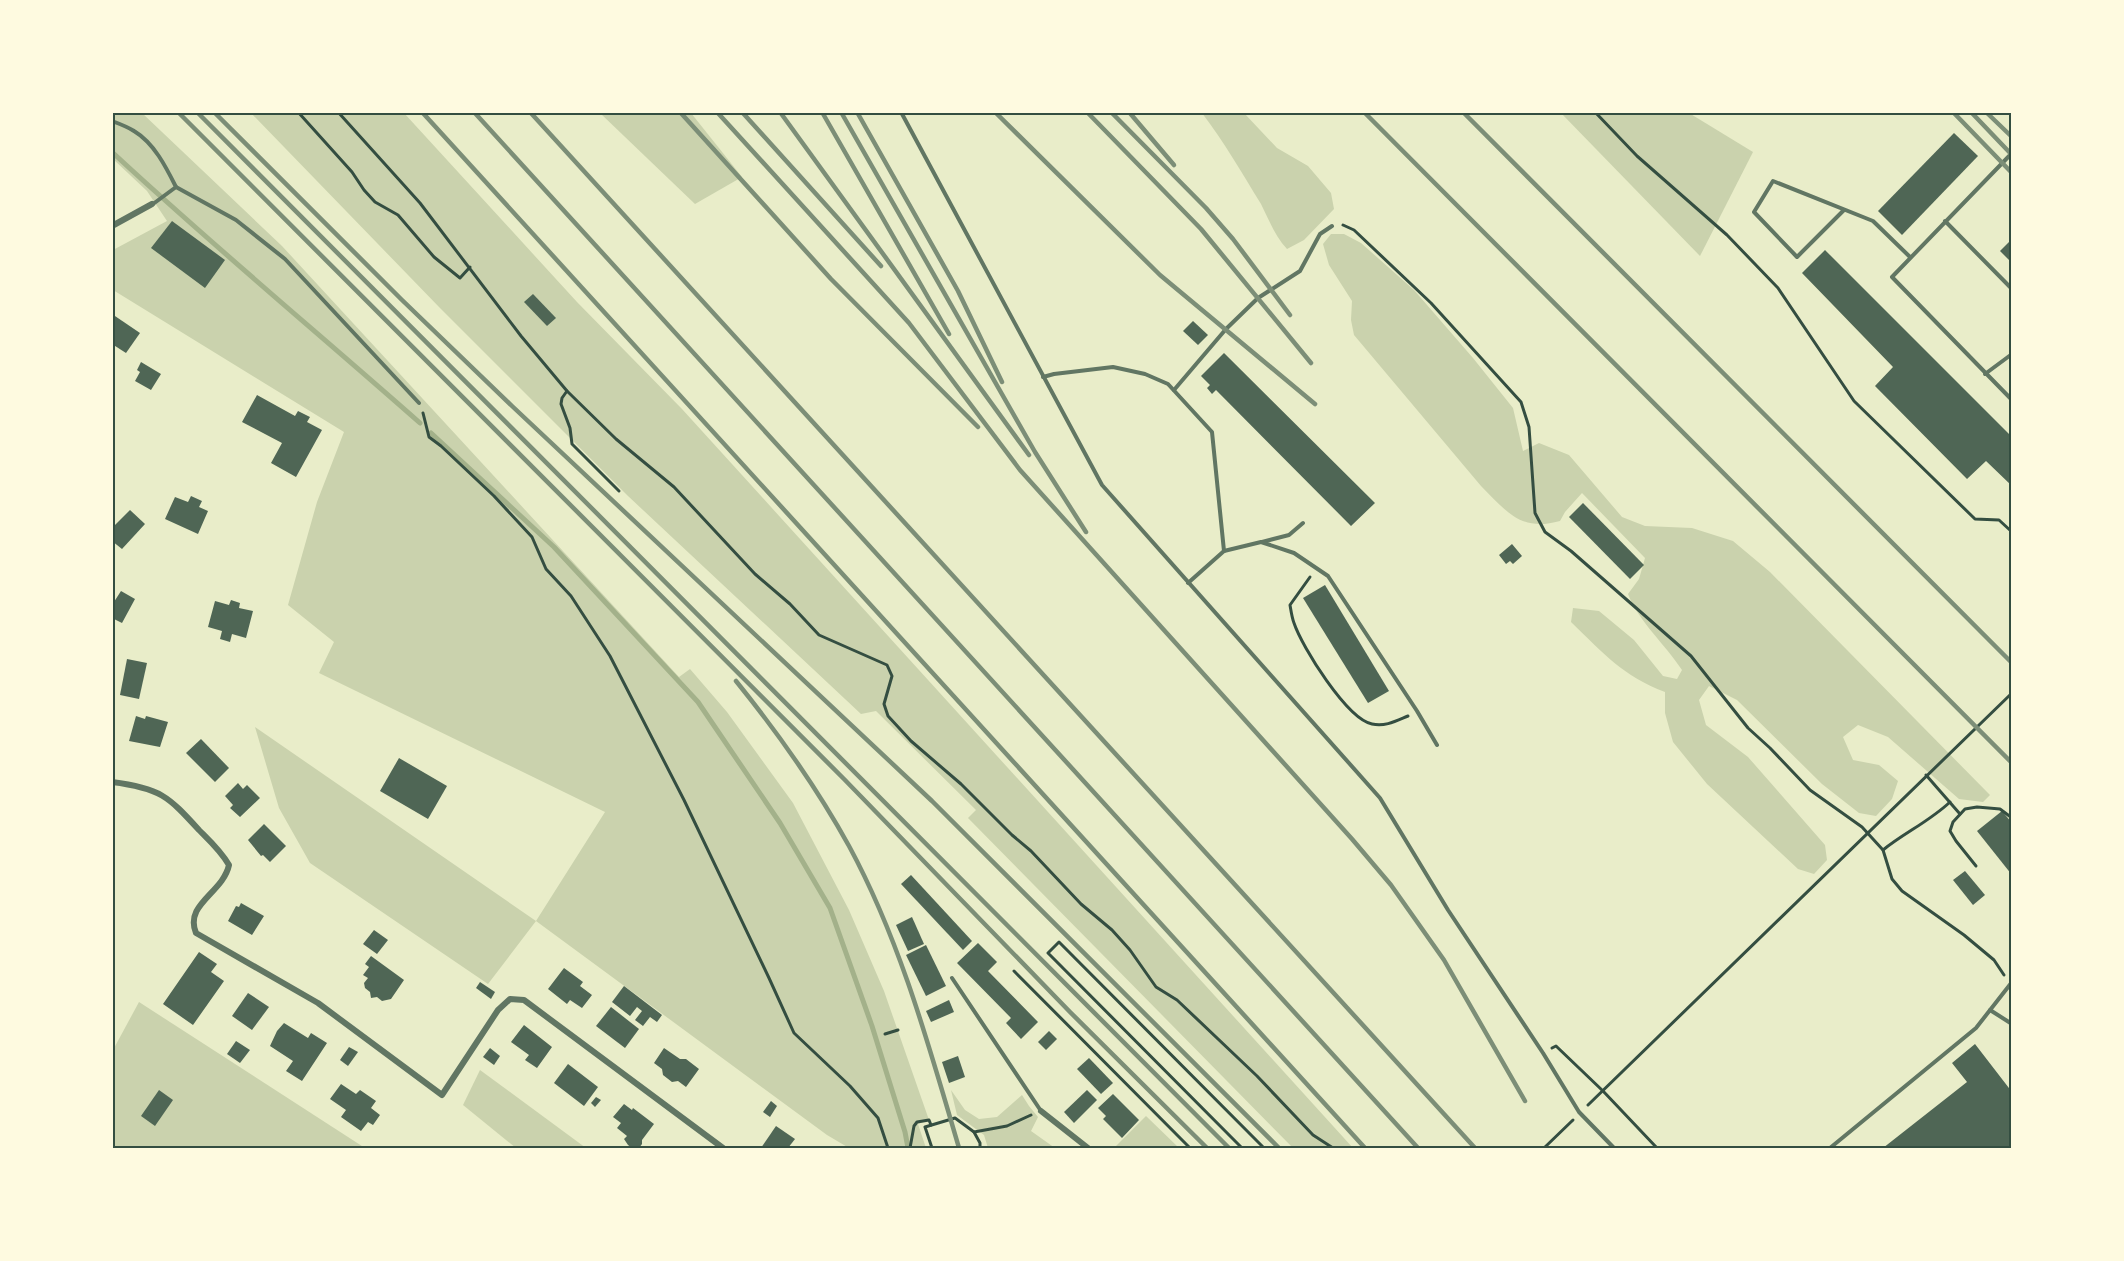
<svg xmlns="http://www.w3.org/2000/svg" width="2124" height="1261" font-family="'Golos Text',sans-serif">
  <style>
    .green { fill: #cad2ad }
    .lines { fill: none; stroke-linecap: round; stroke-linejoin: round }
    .stream { stroke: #a3b18a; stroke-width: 5 }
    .building { fill: #4f6655 }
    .path { stroke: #344e41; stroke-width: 3 }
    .service { stroke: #617663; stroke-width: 4 }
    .minor { stroke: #617663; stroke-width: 6 }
    .rail { stroke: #7c8e77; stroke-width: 4.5 }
    .neatline { fill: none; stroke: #344e41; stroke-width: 2 }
  </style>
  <rect width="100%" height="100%" fill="#e9edc9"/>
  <g class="green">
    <path d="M112,113h30l140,133 397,431 11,-8 37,43 66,91 56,107 35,81 45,129 -11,4 8,24h-77l-22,-13 -291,-214 -48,63 -178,-121 -31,-55 -24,-81 281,194 69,-109 -286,-139 15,-31 -46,-37 29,-103 27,-70 -231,-142v-40l54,-29 -20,-30 -34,-32z"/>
    <path d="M251,113h153l173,189 105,107 671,739h-60l-325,-330 8,-8 -100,-99 -15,3 -233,-218 -188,-188z"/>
    <path d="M600,113h91l51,64 -47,27z"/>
    <path d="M1202,113h42l33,35 31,18 23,27 3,16 -30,31 -17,9c-12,-13 -18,-29 -26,-45 -19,-31 -37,-62 -59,-91z"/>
    <path d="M1561,113h128l64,39 -53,104z"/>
    <path d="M1331,234h13l17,9 53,47 59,68 40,50 10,43 16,-8 30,12 53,62 23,9 47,2 41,13 37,31 220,223 -7,7 -24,-3 -71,-62 -30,-12 -15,12 10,23 26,5 19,16 -6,18 -16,17 -17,-3 -37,-29 -85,-84 -28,-14 -10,14 7,25 42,32 77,88 2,15 -13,14 -16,-5 -91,-85 -34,-42 -8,-29v-21c-42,-16 -62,-39 -94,-70l2,-14 26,3 35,29 29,36 14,3 5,-9c-17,-26 -43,-48 -54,-76l11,-15 6,-21 -63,-65 -17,19 -5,9c-39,11 -53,-9 -79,-35l-127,-151 -3,-15 1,-19 -23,-36 -6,-21z"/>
    <path d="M139,1002l226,146h-252v-98z"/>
    <path d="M480,1070l106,78h-70l-53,-43z"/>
    <path d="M951,1090l14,20 14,9 18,-2 25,-22 7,11 9,11 -7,14 24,17h-67l-4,-13 -27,-20z"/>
    <path d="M1146,1116l33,32h-65z"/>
  </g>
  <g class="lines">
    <g class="stream">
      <path d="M112,152c100,93 205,180 308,271"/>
      <path d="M431,433l123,114 144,155 82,121 50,85 42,118 33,106 3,16"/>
    </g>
  </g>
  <g class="building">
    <path d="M1954,133l24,23 -76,79 -24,-24z"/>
    <path d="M172,221l53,39 -20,28 -54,-40z"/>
    <path d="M2012,239v24l-12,-12z"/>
    <path d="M1825,250l187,187v49l-26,-25 -19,18 -92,-93 18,-19 -91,-94z"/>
    <path d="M533,294l23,24 -9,8 -23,-24z"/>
    <path d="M112,314l28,19 -14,20 -14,-9z"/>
    <path d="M1193,321l15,14 -10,10 -15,-14z"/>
    <path d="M1224,353l151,150 -24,23 -135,-136 -4,4 -5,-6 3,-3 -9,-9z"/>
    <path d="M141,362l20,12 -10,16 -16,-9 5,-9 -3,-2z"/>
    <path d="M257,395l38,21 3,-5 12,6 -3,5 15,8 -26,47 -25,-14 11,-20 -40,-21z"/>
    <path d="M191,496l11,5 -3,6 9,4 -10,23 -33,-15 10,-22 13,5z"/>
    <path d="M1583,503l61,62 -14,14 -61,-62z"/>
    <path d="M130,510l15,14 -23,25 -10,-8v-13z"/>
    <path d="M1512,544l10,12 -9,8 -3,-3 -4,3 -7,-9z"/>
    <path d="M1325,585l64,106 -21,12 -65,-105z"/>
    <path d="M121,591l14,8 -13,24 -8,-4 -2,4v-18z"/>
    <path d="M231,600l9,3 -1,5 14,3 -7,27 -14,-4 -2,8 -10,-3 2,-8 -14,-4 7,-26 14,4z"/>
    <path d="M127,659l20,4 -8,36 -19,-4z"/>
    <path d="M136,716l9,3 1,-3 22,6 -8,25 -31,-6z"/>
    <path d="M201,739l28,29 -14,14 -29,-29z"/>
    <path d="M399,758l48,28 -19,33 -48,-28z"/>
    <path d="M238,783l5,6 4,-4 13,13 -20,19 -10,-9 3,-3 -8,-9z"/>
    <path d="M2002,811l10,12v52l-35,-44z"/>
    <path d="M264,824l22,22 -16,16 -7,-7 -2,1 -13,-16z"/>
    <path d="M1965,871l20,24 -12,10 -20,-25z"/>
    <path d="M911,875l61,66 -9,9 -62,-66z"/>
    <path d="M241,903l23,13 -12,19 -24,-14 8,-15 3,1z"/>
    <path d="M912,917l12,27 -16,7 -12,-26z"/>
    <path d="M374,930l14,10 -11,14 -14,-10z"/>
    <path d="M978,943l19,19 -9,9 50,51 -17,17 -15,-16 5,-5 -54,-55z"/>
    <path d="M926,945l20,41 -20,10 -20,-41z"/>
    <path d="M199,952l18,12 -6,8 13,9 -31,44 -30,-21z"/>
    <path d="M371,956l33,24 -13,19 -9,2 -5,-4 -6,1 -1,-6 -5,-4 -1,-5 4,-5 -5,-3 6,-8 -4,-3z"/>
    <path d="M564,968l19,14 -3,4 12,9 -10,13 -12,-8 -3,4 -19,-15z"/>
    <path d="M480,982l15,10 -4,7 -15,-11z"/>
    <path d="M624,986l38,29 -5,7 -7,-5 -7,9 -8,-6 7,-9 -5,-4 -7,9 -18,-14z"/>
    <path d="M248,993l21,14 -17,23 -20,-14z"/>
    <path d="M949,1000l5,12 -23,10 -5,-11z"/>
    <path d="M611,1007l28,22 -14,19 -29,-22z"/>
    <path d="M284,1023l24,15 3,-5 16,10 -25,38 -16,-10 7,-10 -23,-15 7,-15z"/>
    <path d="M524,1025l28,22 -15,21 -12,-8 4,-5 -18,-13z"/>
    <path d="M1049,1031l8,8 -11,11 -8,-8z"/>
    <path d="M236,1041l14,9 -10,13 -13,-9z"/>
    <path d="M1975,1044l37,48v56h-129l84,-66 -15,-19z"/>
    <path d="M349,1047l9,5 -10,14 -8,-6z"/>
    <path d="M490,1048l10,8 -6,9 -11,-8z"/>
    <path d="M664,1048l16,11h6l13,10 -13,18 -8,-6 -6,1 -9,-7 -1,-6 -8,-6z"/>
    <path d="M958,1056l7,21 -16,6 -7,-21z"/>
    <path d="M1089,1058l24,25 -12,11 -24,-25z"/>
    <path d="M568,1064l30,23 -14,19 -30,-23z"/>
    <path d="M341,1084l15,10 4,-4 16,11 -5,7 9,7 -7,10 -5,-3 -7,9 -20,-14 5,-7 -16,-11z"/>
    <path d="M159,1090l14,10 -18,26 -14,-10z"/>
    <path d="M1087,1090l10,10 -23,23 -10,-11z"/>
    <path d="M1113,1094l26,26 -17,18 -19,-19 3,-3 -8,-8z"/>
    <path d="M596,1097l5,3 -6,7 -4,-4z"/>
    <path d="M771,1101l6,5 -7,11 -7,-5z"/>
    <path d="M624,1104l8,6 1,-2 21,16 -12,16v4l-3,4h-7l-4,-3 -4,-6 3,-3 -10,-8 4,-5 -8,-6z"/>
    <path d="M776,1126l19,13 -7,9h-27z"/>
  </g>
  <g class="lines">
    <g class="path">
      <path d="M298,112l54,60 12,18 11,12 23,13 36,42 26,21 10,-11"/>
      <path d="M338,112l82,91 101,133 46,55 49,48 58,48 81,87 35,30 29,31 68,30 5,11 -8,28 4,12 23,25 50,43 51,51 19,16 50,53 31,26 18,20 26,37 21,13 80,76 56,59 20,13"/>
      <path d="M1595,112l42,44 90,79 51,53 76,113 121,118 24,1 13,12"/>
      <path d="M1343,225l11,5 77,73 90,99 8,25 6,86 10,19 26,19 120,105 57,72 22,20 40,42 52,37 21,23 9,29 10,12 62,44 30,25 10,15"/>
      <path d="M567,391l-5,7 -1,6 9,24 2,16 47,47"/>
      <path d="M423,413l6,24 12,9 53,50 38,41 14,32 25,27 39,60 74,144 85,178 25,55 56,53 28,32 10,30"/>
      <path d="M1310,577l-20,28c1,6 2,13 4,18 8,24 53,96 78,101 13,3 24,-3 36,-8"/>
      <path d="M1926,775l34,39"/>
      <path d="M1883,850c21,-17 47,-29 67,-48"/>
      <path d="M1976,866l-20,-25 -6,-10 3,-9 12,-13 12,-2 23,2 12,9"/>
      <path d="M1014,971l176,177"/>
      <path d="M885,1034l13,-4"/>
      <path d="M1552,1048l4,-2 47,45 54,57"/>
      <path d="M1588,1105l424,-412"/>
      <path d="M974,1132l6,11v5"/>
      <path d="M910,1148l4,-22 3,-4 12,-2 2,5"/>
      <path d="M932,1148l-7,-21 30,-9 19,14 33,-6 24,-11"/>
      <path d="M1242,1148l-194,-195 11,-11 205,206"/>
      <path d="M1544,1148l29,-28"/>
    </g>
    <g class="service">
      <path d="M901,112l201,373 278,313 68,112 95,143 36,59 35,36"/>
      <path d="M112,121c8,3 16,6 22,10 20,12 32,36 42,56l-23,17"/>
      <path d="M2012,153l-120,124 120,123"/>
      <path d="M176,187l60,33 49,39 134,144"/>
      <path d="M1844,210l-47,47 -43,-45 19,-31 100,40 37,36"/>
      <path d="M1945,221l67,68"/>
      <path d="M1985,374l27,-20"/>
      <path d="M1043,377l11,-3 59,-7 32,7 23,10 44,48 12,119"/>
      <path d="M1174,390l52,-61 32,-31 42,-27 20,-37 12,-8"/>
      <path d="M1262,542l27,-7 14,-12"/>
      <path d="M1188,583l36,-32 37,-9 33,11 34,23 89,135 20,34"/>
      <path d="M952,978l89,133"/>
      <path d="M1990,1010l22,14"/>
      <path d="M1830,1148l146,-120 36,-46"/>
    </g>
    <g class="minor">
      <path d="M112,226l40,-22"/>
      <path d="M112,782c48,6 56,14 87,48 11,11 22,21 30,35 -6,28 -45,39 -33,68l122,70 124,92 56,-85 12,-11 14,1 199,148"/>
      <path d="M1041,1111l47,37"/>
    </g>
    <g class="rail">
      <path d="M178,112l666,667 226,233 137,136"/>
      <path d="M197,112l1032,1036"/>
      <path d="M214,112l188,188 110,106 420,395 347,347"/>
      <path d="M422,112l943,1036"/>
      <path d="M474,112l944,1036"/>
      <path d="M530,112l945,1036"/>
      <path d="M680,112l151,167 147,148"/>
      <path d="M717,112l192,211 111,147 332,369 39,46 53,75 81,141"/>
      <path d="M742,112l139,154"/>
      <path d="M780,112l249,343"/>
      <path d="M822,112l127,222"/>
      <path d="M841,112l194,340 51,80"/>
      <path d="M857,112l101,179 44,91"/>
      <path d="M995,112l165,163 155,129"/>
      <path d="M1087,112l114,117 110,134"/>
      <path d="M1111,112l95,96 27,31 57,76"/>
      <path d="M1129,112l45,53"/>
      <path d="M1364,112l648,651"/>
      <path d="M1463,112l549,551"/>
      <path d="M1953,112l59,61"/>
      <path d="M1971,112l41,43"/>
      <path d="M1986,112l26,25"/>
      <path d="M736,681c42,52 81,107 113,165 51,94 80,200 110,302"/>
    </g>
  </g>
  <rect width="2124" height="1261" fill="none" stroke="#fefae0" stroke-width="228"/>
  <rect x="114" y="114" width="1896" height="1033" class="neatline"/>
</svg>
